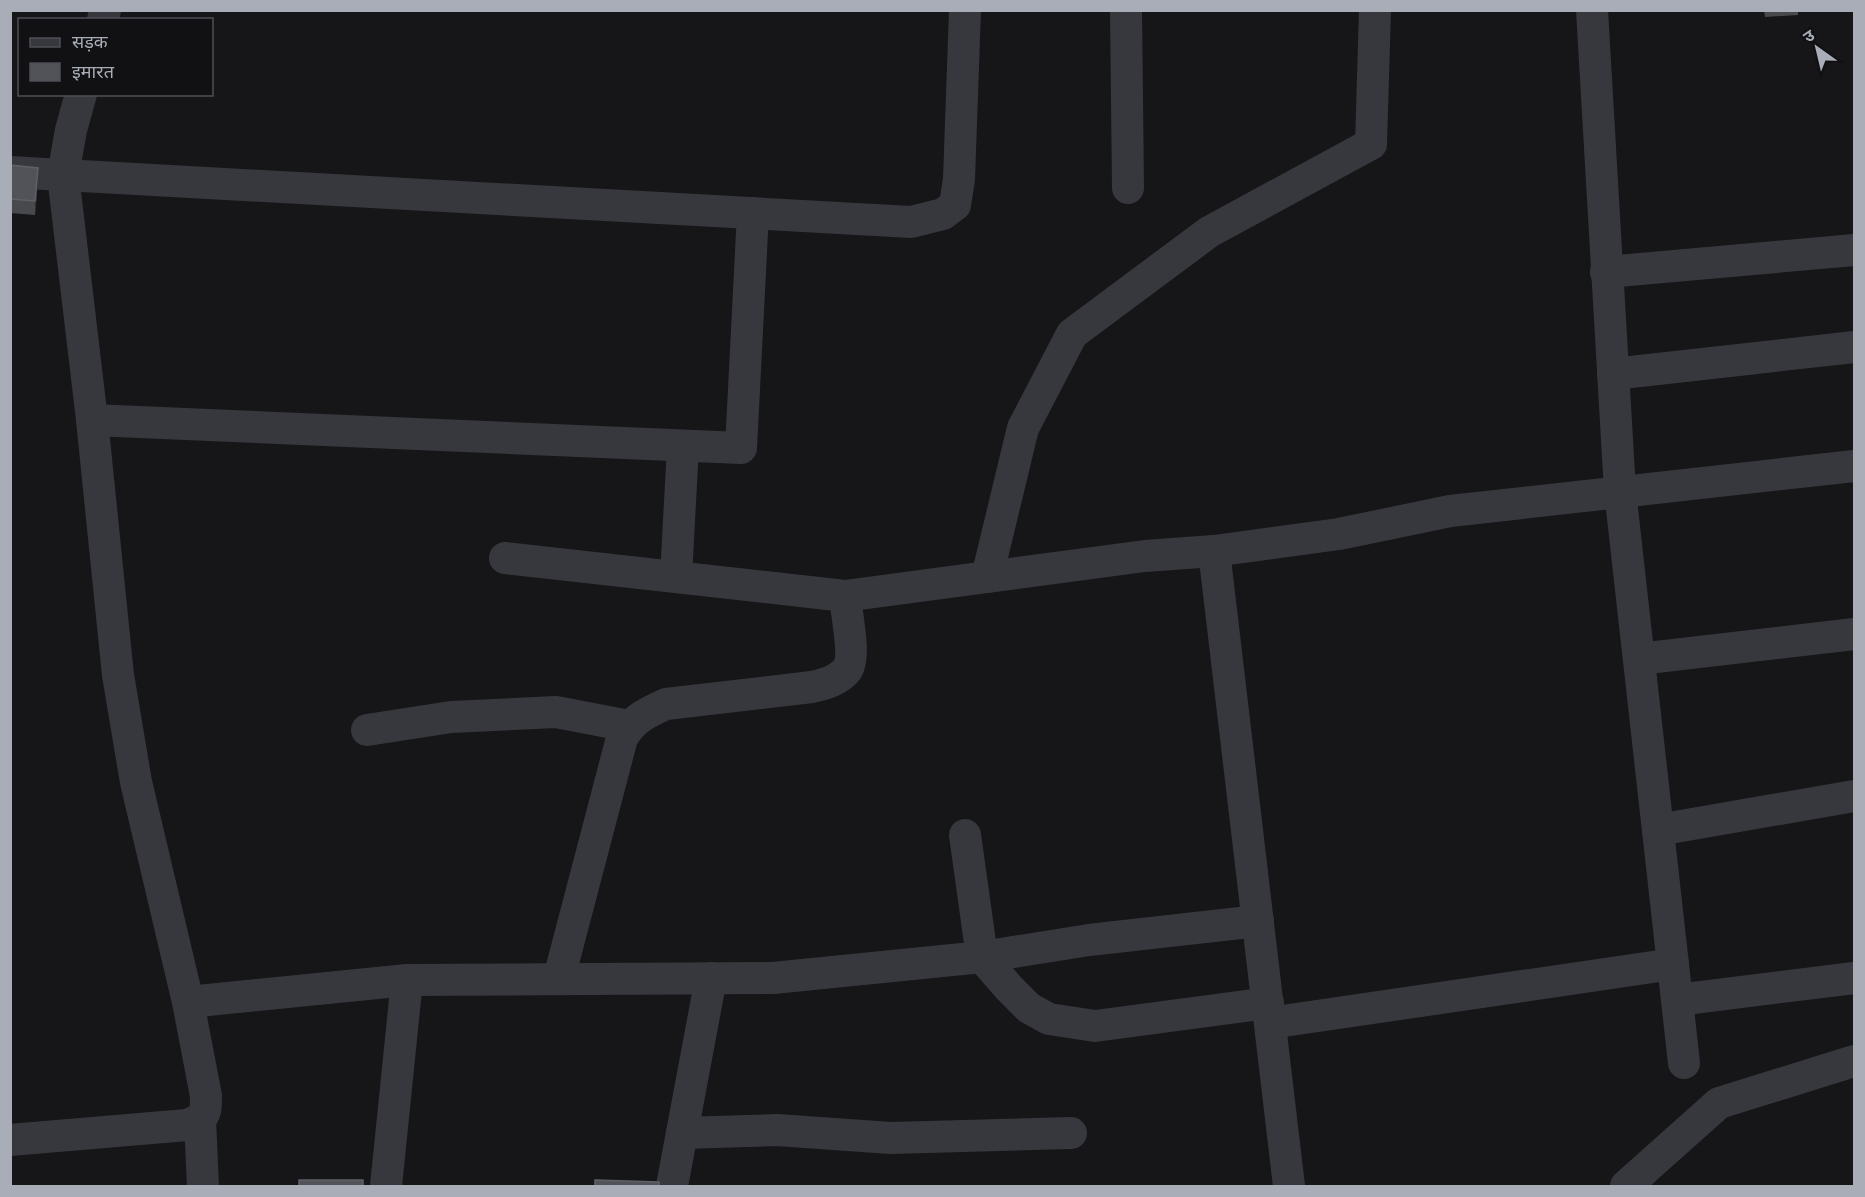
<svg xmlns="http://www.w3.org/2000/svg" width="1865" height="1197" font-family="'PT Sans','Noto Sans Devanagari',sans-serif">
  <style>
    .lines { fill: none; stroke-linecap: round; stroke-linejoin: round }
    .minor { stroke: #37383d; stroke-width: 32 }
    .wall { fill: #47494d }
    .shaded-wall { fill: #2f3033 }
    .building { fill: #525359; stroke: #5f6168; stroke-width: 1.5 }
  </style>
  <rect width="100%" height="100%" fill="#161618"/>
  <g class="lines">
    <g class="minor">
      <path d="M1126,10l2,178"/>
      <path d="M1592,10l28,481 64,572"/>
      <path d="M103,20l2,-10"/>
      <path d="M10,172l901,50 32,-8 12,-9 4,-26 6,-169"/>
      <path d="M1606,272l248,-22"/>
      <path d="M1613,374l241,-27"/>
      <path d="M92,420l649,28 12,-235"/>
      <path d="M1214,551l75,635"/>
      <path d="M505,558l340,38 300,-40 69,-5 125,-17 111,-23 404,-45"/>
      <path d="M676,577l7,-131"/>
      <path d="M987,577l36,-149 49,-94 137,-102 162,-88 4,-134"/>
      <path d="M1639,659l215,-25"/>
      <path d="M367,730l84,-13 105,-5 73,14"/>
      <path d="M1658,830l196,-34"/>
      <path d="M965,835l17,122 27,31 20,20 20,11 46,7 173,-23"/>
      <path d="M559,978l63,-240c11,-19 24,-25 44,-34l146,-17c12,-3 25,-6 34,-16 11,-12 0,-58 -1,-75"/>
      <path d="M1677,1000l177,-22"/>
      <path d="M188,1002l219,-22 366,-2 209,-21 107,-17 169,-19"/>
      <path d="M1270,1023l403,-59"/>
      <path d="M200,1120l3,66"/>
      <path d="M682,1133l95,-3 114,8 180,-5"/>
      <path d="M10,1140l177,-15c18,-7 19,-10 19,-29l-18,-94 -52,-220 -18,-107 -26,-255 -29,-245 8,-45 10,-36"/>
      <path d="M386,1186l21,-206"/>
      <path d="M672,1186l39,-208"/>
      <path d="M1626,1186l93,-83 135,-42"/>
    </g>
  </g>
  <g class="wall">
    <path d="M1764,10h34v5l-33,2z"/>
    <path d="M10,165l28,16 -3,34 -25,-2z"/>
  </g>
  <path class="shaded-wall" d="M38,168v13l-3,34v-14z"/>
  <g class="building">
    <path d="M10,165l28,3 -3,33 -25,-2z"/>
    <rect x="299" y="1180" width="64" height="6"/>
    <path d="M595,1180l64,2v4h-64z"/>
  </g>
  <rect width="1865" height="1197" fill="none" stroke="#a8adb8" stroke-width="24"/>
  <rect x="18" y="18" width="195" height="78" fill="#111113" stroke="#4d4f55" stroke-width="1.5"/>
  <rect x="30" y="38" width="30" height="9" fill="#37383d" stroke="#4d4f55" stroke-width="1.5"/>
  <text x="72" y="48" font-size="18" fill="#a8adb8">सड़क</text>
  <rect x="30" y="63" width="30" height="18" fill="#525359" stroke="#4d4f55" stroke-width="1.5"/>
  <text x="72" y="78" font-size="18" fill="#a8adb8">इमारत</text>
  <g transform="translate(1817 48) rotate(326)" stroke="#111113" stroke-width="4.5" paint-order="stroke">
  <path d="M0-4.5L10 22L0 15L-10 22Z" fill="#a8adb8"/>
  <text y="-9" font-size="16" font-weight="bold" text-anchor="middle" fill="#a8adb8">उ</text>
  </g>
</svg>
